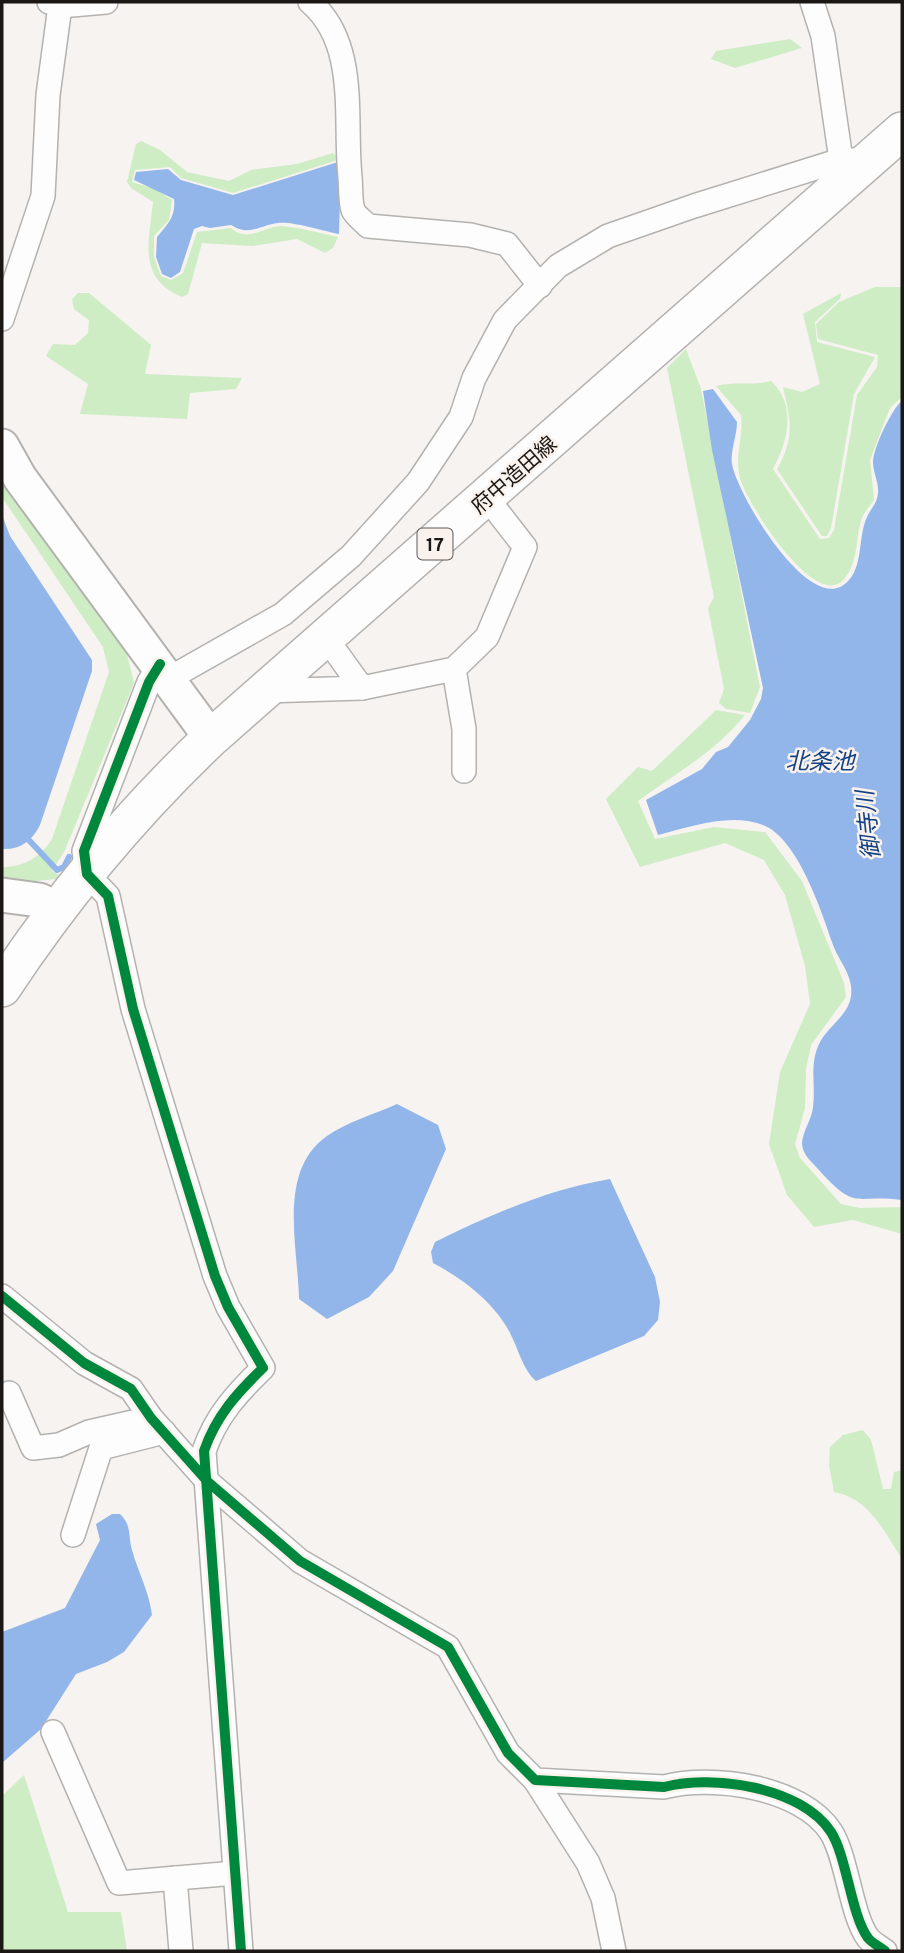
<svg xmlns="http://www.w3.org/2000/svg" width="904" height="1953" font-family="Overpass,'Noto Sans JP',sans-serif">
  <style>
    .green { fill: #ceedc5 }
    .water { fill: #93b6ea }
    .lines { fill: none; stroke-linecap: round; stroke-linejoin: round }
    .stream { stroke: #93b6ea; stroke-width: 6 }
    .street-casing { stroke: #b4b2af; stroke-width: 26 }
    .secondary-casing { stroke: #b4b2af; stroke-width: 37 }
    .primary-casing { stroke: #b4b2af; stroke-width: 40 }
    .street { stroke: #fefdfd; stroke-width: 23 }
    .secondary { stroke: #fefdfd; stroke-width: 33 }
    .primary { stroke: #fefdfd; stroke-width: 37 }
    .cycleway-casing { stroke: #faf2ec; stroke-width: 15 }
    .cycleway { stroke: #00873e; stroke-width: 10 }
    .labels { text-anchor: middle; stroke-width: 5; stroke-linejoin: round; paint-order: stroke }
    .shield { fill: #faf2ec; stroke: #5d5956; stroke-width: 2 }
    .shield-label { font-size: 19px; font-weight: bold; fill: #1a1715 }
    .street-label { font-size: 21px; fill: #1a1715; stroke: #faf2ec }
    .water-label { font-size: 23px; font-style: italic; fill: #124185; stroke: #faf2ec }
  </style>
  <rect width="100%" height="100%" fill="#f6f3f0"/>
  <g class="green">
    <path d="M790,39l12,9 -67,20 -24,-9 5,-8z"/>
    <path d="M141,141l19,9 27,22 42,9 22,-11 46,-6 36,-11 8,6 -108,34 -52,-15 -11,-11 -35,3 -3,12 23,7 17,11 -3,20 -15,16v21l7,19 10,4 12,-7 14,-41 34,-4c17,16 34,-3 52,-2 18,2 37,7 55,11l-5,11 -8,5 -28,-14 -45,7 -50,-3 -14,51 -6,3c-45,-19 -33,-55 -29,-95l-22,-14 -4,-6 9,-38z"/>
    <path d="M875,287h27v110l-12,11 -20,52 4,40c-4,6 -10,12 -12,18 -7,20 -3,44 -18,61 -28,34 -98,-77 -104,-101 -6,-22 4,-41 1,-63l-25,-29c20,-5 36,0 55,-5 26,24 17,60 2,88l47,70 9,-1 5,-8 23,-135 20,-28 1,-12 -60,-16 -2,-15 23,-22z"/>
    <path d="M78,293h11l62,52 -6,29 97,4 -6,11 -46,4 -3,26 -107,-5 8,-30 -42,-28 7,-12 22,1 13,-12 1,-13 -15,-11 -2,-10z"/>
    <path d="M841,293l-1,6 -25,23 2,20 58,15 -21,37 -23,134 -4,8h-5l-45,-67c18,-31 14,-48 6,-82l19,5 18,-8 -17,-70z"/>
    <path d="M686,349l15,40 59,298 -10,26 -24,-4 -7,-6 5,-14 -16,-81 6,-11 -47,-229z"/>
    <path d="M2,477l120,157 12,49 -69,167 -13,21 7,4 -2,4 -33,3 -22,-2v-13c22,0 39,-10 50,-28l57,-167 -6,-25 -101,-150z"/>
    <path d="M716,710l29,5c-32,39 -68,57 -107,86l17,38 59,-12 51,5 37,49 42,102 2,14 -35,48 -5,24 -1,39 -10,36 5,14 41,46 19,4 42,-1v27l-49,-14 -39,7 -27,-32 -18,-51 11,-72 30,-68 -5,-38 -20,-71 -21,-35 -39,-17 -85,24 -34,-68 32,-32 14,4z"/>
    <path d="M863,1430l8,10 12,49h8l3,-17 8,-2v89c-19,-29 -32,-60 -68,-67l-5,-27 1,-18 13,-12z"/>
    <path d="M24,1775l44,137h53l6,39h-125v-155z"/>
  </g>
  <g class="water">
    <path d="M341,161l-2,73c-16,-3 -47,-13 -61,-11 -19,2 -28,14 -47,2l-21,3 -8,-2 -8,3 -14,43 -9,6 -9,-4 -6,-17 1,-20c11,-13 19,-21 17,-38l-40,-19 2,-8 32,-3 13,11 52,15z"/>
    <path d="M713,389l24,33c0,14 -7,29 -5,42 5,30 73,144 110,122 23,-14 15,-49 25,-69 4,-9 10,-13 11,-24 1,-10 -5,-21 -5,-31 0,-13 19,-54 29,-61v799c-50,-6 -45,12 -84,-31 -7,-8 -16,-15 -16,-26 1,-13 10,-24 11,-36 3,-22 -4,-41 6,-63 8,-17 30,-29 32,-48 3,-21 -13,-35 -19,-54 -11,-33 -35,-104 -69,-117 -32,-13 -74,2 -105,10l-12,-35 56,-31 14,-17 12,-5 22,-27 11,-21 2,-11 -51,-238 -9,-59z"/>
    <path d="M2,515l8,21 82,124v11l-52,154c-8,16 -20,25 -38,24z"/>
    <path d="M397,1104l41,21 8,24 -53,122 -24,26 -42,22 -28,-20c-1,-53 -22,-128 28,-163 20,-14 48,-22 70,-32z"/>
    <path d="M610,1179l45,98 5,25 -2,18 -14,16 -108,45c-13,-11 -18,-33 -26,-48 -16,-31 -47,-54 -77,-70l-2,-11 4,-10c55,-27 114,-53 175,-63z"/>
    <path d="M112,1514h8c12,11 8,23 12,36 6,22 17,41 20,65l-28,37 -17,10 -31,12 -35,55 -39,34v-131l63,-24 35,-68 -4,-16z"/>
  </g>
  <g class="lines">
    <path class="stream" d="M26,837l31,33 7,-3 5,-10"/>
    <g class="street-casing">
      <g id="street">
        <path d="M49,2l11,4 46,-4"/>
        <path d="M310,2c49,42 34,116 40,175 1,10 0,24 3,33 2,5 10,11 15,16l102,9 37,9 33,42"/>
        <path d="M812,2l11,34 18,124"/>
        <path d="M2,319l41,-123 5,-101 12,-89"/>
        <path d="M160,664l-11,18 -65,169 3,23 21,22 25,113 82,267 13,31 35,61c-26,25 -47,48 -59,83l37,500"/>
        <path d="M454,669l10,60v42"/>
        <path d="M170,678l113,-64 68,-58 67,-74 43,-65 13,-39 31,-58 53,-54 50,-30 86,-30 147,-46h29"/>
        <path d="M362,688l92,-19 33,-32 38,-90 -38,-49"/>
        <path d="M265,691l97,-3 -36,-50"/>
        <path d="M2,1296l82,67 47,26 20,29 57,64 92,79 148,86 60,106 27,27 129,7c48,-13 138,0 167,45 16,25 20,83 37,106 4,5 12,9 17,13"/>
        <path d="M9,1393l24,55 26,-3 30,-13 62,-14"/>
        <path d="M73,1535l28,-87 63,-16"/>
        <path d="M53,1732l66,151 116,-10"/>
        <path d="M535,1780l53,83 15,35 11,53"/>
        <path d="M175,1878l6,73"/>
      </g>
    </g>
    <g class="secondary-casing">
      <g id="secondary">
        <path d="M2,446l18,32 191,260"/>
        <path d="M2,895l37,5 19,9"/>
      </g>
    </g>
    <g class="primary-casing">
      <path id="primary" d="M2,988c60,-91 130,-175 209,-250l691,-607"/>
    </g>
    <use href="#street" class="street"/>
    <use href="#secondary" class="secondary"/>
    <use href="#primary" class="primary"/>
    <g class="cycleway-casing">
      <g id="cycleway">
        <path d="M160,664l-11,18 -65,169 3,23 21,22 25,113 82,267 13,31 35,61c-26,25 -47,48 -59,83l37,500"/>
        <path d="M2,1296l82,67 47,26 20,29 57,64 92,79 148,86 60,106 27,27 129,7c48,-13 138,0 167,45 16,25 20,83 37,106 4,5 12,9 17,13"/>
      </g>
    </g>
    <use href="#cycleway" class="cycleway"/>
  </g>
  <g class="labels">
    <rect class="shield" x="417.5" y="528.5" width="35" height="31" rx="5"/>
    <g class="shield-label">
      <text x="435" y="551">17</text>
    </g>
    <g class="street-label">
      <text transform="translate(514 475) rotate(-41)" y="7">府中造田線</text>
    </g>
    <g class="water-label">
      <text x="820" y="769">北条池</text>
      <text transform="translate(868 825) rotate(-96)" y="8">御寺川</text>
    </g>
  </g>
  <rect width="904" height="1953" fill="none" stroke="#1a1715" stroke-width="7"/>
</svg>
